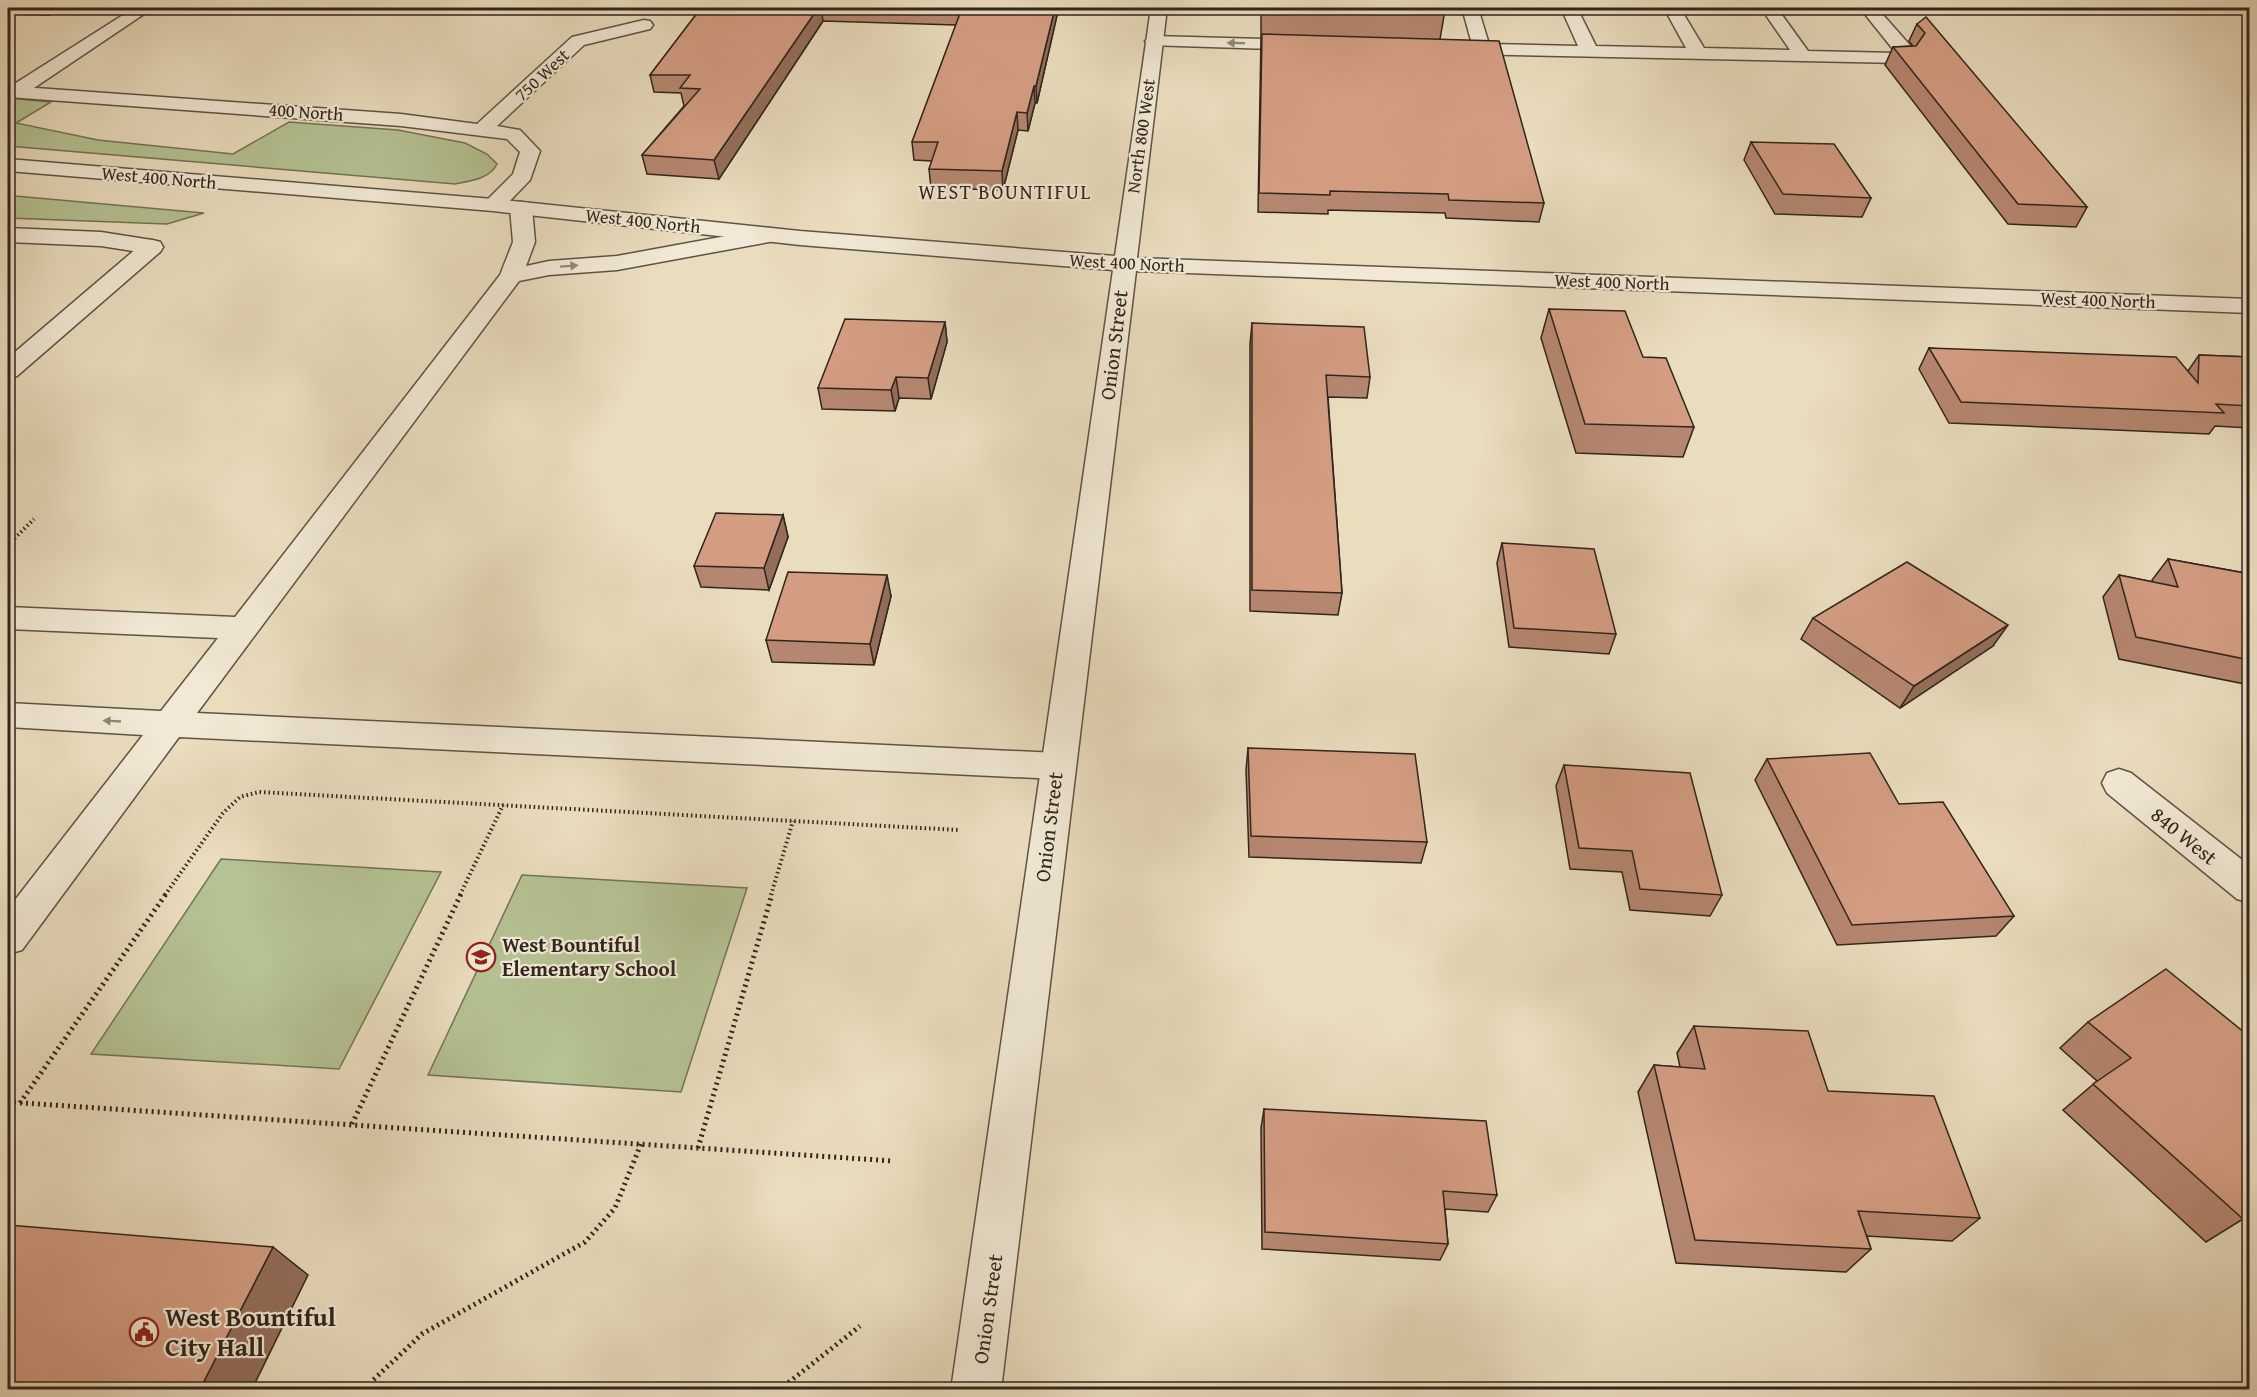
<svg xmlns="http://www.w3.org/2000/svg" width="2257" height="1397" font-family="'Gentium Book Plus',serif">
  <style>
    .green { fill: #b5c293; stroke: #727458; stroke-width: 1.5 }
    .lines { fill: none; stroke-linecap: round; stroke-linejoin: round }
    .service-casing { stroke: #5e5345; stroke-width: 3 }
    .minor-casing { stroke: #5e5345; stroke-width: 3 }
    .tertiary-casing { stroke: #5e5345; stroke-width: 3 }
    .path-far1 { stroke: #30251d; stroke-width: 4; stroke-dasharray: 1.5 3; stroke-linecap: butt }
    .path { stroke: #30251d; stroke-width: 5; stroke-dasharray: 2 4; stroke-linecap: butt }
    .service { fill: #f1e9d5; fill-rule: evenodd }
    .minor { fill: #f1e9d5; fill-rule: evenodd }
    .tertiary { fill: #f1e9d5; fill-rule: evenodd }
    .wall { fill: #b68770; stroke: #30251d; stroke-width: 1.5 }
    .shaded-wall { fill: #946e5b; stroke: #30251d; stroke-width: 1.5 }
    .building { fill: #d49d82; stroke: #30251d; stroke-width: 1.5 }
    .oneway { fill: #908779 }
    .labels { text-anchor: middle; stroke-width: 4.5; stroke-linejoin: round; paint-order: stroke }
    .far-street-label { font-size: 18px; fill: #30251d; stroke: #f1e9d5 }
    .far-quarter-label { font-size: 20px; letter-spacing: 1.5px; fill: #30251d; stroke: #f1e9d5 }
    .street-label { font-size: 21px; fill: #30251d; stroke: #f1e9d5 }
    .poi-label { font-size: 21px; font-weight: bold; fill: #30251d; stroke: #f1e9d5; text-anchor: start }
    .near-poi-label { font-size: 26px; font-weight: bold; fill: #30251d; stroke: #f1e9d5; text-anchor: start }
  </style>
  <rect width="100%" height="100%" fill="#eaddbe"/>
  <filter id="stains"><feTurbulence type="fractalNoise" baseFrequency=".00333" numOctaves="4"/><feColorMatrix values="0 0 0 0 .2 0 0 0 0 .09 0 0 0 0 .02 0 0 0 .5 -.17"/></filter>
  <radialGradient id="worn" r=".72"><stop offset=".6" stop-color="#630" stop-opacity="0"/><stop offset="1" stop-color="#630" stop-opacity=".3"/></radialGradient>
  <g class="green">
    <path d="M8,98l43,4 -35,21 82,17 135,14 56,-32 109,8 67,13 22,11 10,10c-7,15 -27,17 -42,20l-447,-38z"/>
    <path d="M8,195l7,1 189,17 -37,11 -159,-6z"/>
    <path d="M221,859l220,13 -102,197 -248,-15z"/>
    <path d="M522,875l225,13 -66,204 -253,-17z"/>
  </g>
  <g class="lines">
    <g class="service-casing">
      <g id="service">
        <path d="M134,8h19l-131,88h-14v-8z"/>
        <path d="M1462,8h16l11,36 89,2 -17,-38h16l19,38 90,2 -22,-40h16l24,40 86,2 -29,-42h16l31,43 88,2 -36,-45h17l38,43 -8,11 -6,1 -440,-9 -9,-5 3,-4 17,-1z"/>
        <path d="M1154,36l151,4 9,5 -9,5 -157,-5 -3,-4z"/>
        <path d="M521,202l8,1 3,5 3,34 -9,24 23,-5 68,-5 152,-28 8,2 3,5 -3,5 -8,2 -152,28 -68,5 -30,6 -322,432 860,40 12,4 5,9 -5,9 -12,4 -878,-42 -157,213 -14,4v-45l135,-174 -135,-8v-24l153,8 57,-73 -210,-9v-22l227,10 265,-342 13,-33 -3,-34 3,-5z"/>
        <path d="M152,240l8,2 3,5 -3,5 -143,124 -9,2v-20l136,-116z"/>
      </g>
    </g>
    <g class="minor-casing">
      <g id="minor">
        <path d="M644,20l6,1 3,4 -3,4 -66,16 -87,81 23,4 20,21 -10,29 -29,30h-16l-3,-5 31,-31 7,-22 -13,-13 -106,-13 -393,-29v-11l393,28 76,10 95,-87z"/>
        <path d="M8,228l93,4 51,8 8,2 3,5 -3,5 -8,2 -51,-8 -93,-4z"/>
        <path d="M2119,769l12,4 119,93v37l-13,-4 -130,-106 -5,-10 5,-10z"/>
      </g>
    </g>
    <g class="tertiary-casing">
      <path id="tertiary" d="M1151,8h16l-30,250 1113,41v14l-1114,-42 -135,1119h-50l162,-1120 -313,-25 -307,-34 -485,-40v-12l485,40 307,32 315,25z"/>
    </g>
    <g class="path-far1">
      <path d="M8,545l26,-26"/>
      <path d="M165,895l58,-82 17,-16 19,-5 700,38"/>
      <path d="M460,895l43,-90"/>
      <path d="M771,895l22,-74"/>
    </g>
    <g class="path">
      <path d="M8,1102l885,59"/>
      <path d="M20,1103l146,-209"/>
      <path d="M352,1124l109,-230"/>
      <path d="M698,1148l74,-254"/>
      <path d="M368,1390l3,-8 51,-48 163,-92 30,-34 26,-64"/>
      <path d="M779,1390l81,-64"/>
    </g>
    <use href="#service" class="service"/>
    <use href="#minor" class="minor"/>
    <use href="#tertiary" class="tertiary"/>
  </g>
  <g class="wall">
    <path d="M8,8h53l-12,7 -41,-1z"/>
    <path d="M701,8h357v3l-21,92h-2l-7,28 -10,-1 -15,60 -72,-2 -2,-19 3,-8 -18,-1 -2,-18 44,-117 -133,-4 -104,158 -72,-5 -5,-19 42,-49 -3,-13 -27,-1 -4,-17z"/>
    <path d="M1251,8h193l1,2 -5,29 104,164 -5,19 -93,-4 -1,-5 -117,-3v4l-70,-2 3,-176v-24l-10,-1z"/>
    <path d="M1917,24l170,183 -11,20 -68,-3 -123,-159 8,-18 20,-1 -4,-5z"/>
    <path d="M1751,142l120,56 -9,19 -87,-3 -31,-54z"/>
    <path d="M1549,309l94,48 51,70 -11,30 -107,-4 -35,-115z"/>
    <path d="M945,322l2,20 -16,57 -32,-1 -4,13 -73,-2 -4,-21z"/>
    <path d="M1252,323l118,54 -3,21 -39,-1 14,196 -4,22 -88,-4v-267z"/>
    <path d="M1929,348l259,23 11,-16 51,2v71l-35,-2 -6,8 -260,-11 -30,-54z"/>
    <path d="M783,515l5,22 -19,53 -68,-3 -7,-21z"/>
    <path d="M1502,543l114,91 -7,20 -100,-7 -12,-84z"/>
    <path d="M2168,559l82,15v111l-131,-26 -16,-62 16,-22 34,7 -1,-2z"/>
    <path d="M891,596l-17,69 -102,-3 -6,-22z"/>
    <path d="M1813,618l180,28 -93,62 -99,-69z"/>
    <path d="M1248,748l179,94 -6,21 -172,-6 -3,-87z"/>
    <path d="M1767,759l132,45 115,112 -18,20 -159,9 -82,-165z"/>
    <path d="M1564,765l158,130 -12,21 -80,-6 -8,-38 -52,-3 -14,-83z"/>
    <path d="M2088,1022l162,15 -7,182 -37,23 -143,-132 34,-29 -37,-33z"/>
    <path d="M1694,1026l134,65 152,127 -28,23 -85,-5 4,13 -25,23 -170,-9 -38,-171 16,-27 26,2 -3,-14z"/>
    <path d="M1264,1109l233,86 -9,17 -43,-3 3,35 -8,16 -178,-11 -1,-121z"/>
  </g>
  <g class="shaded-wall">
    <path d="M44,8h17l-12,7z"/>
    <path d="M818,8h3l2,13 -104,158 -5,-19z"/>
    <path d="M1055,8h3v3l-21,92 -1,-17z"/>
    <path d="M1034,86l1,17 -7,28 -1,-18z"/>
    <path d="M1017,112l1,18 -15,60 -1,-19z"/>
    <path d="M945,322l2,20 -16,57 -3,-21z"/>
    <path d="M896,377l3,21 -4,13 -4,-21z"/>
    <path d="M783,515l5,22 -19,53 -5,-22z"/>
    <path d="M887,575l4,21 -17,69 -4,-21z"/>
    <path d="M2008,625l-15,21 -93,62 14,-22z"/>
    <path d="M273,1247l35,28 -56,114h-52z"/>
  </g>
  <g class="building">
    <path d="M701,8h117l-104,152 -72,-5 58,-66 -20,-1 10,-13h-40z"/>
    <path d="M936,8h119l-19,78h-2l-7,27 -10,-1 -15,59 -73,-2 9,-27h-26l50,-134z"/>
    <path d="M1309,8h135l1,2z"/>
    <path d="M1926,17l161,190 -69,-3 -125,-157 23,-1 9,-13 -8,-9z"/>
    <path d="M1262,34l237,7 45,162 -95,-3 -1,-6 -118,-3v4l-71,-2z"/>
    <path d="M1751,142l83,2 37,54 -88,-4z"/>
    <path d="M1549,309l76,2 18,46 23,1 28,69 -109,-3z"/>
    <path d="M845,319l100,3 -17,56 -32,-1 -5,13 -73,-2z"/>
    <path d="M1252,323l112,4 6,50 -44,-2 16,218 -90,-3z"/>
    <path d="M1929,348l247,9 22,26 1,-28 51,2v49l-34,-2 8,9 -263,-11z"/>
    <path d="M716,513l67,2 -19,53 -70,-2z"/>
    <path d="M1502,543l92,6 22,85 -102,-6z"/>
    <path d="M2168,559l82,15v86l-114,-23 -17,-62 59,12z"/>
    <path d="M1907,562l101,63 -94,61 -101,-68z"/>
    <path d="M788,572l99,3 -17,69 -104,-4z"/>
    <path d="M1248,748l167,6 12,88 -176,-6z"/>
    <path d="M1870,753l29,51 44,-2 71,114 -162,9 -85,-166z"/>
    <path d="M1564,765l126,8 32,122 -82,-6 -8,-38 -53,-3z"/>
    <path d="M2166,969l84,68v177l-7,5 -150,-135 38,-26 -43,-36z"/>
    <path d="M1694,1026l114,5 20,60 106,5 46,122 -122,-7 13,38 -176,-9 -41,-175 51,4z"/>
    <path d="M1264,1109l222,12 11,74 -54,-4 5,53 -183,-12z"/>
    <path d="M8,1225l265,22 -73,142h-192z"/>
  </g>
  <defs><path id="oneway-solid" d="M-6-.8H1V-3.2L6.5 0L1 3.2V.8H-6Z" transform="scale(1.5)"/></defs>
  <g class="oneway">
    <use href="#oneway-solid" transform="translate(1236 43) rotate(-179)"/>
    <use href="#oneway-solid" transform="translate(569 266) rotate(-4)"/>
    <use href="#oneway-solid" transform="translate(112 721) rotate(-177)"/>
  </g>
  <defs>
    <g id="school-ring" transform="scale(1.5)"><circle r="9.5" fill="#f1e9d5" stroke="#8f2418" stroke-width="1.5"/><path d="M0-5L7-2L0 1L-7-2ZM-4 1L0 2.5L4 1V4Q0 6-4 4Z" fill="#8f2418"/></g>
    <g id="civic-ring" transform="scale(1.5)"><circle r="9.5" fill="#f1e9d5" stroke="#8f2418" stroke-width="1.5"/><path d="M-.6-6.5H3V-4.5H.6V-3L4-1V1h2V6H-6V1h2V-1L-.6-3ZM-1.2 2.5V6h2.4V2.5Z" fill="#8f2418"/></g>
  </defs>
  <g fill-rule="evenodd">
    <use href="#school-ring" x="481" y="957"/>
    <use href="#civic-ring" x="144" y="1332"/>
  </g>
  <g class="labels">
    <g class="far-street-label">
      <text transform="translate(542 75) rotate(-43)" y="6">750 West</text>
      <text transform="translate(306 112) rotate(4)" y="6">400 North</text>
      <text transform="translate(1141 136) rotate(-82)" y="6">North 800 West</text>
      <text transform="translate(159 178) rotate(5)" y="6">West 400 North</text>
      <text transform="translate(643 221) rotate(6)" y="6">West 400 North</text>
      <text transform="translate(1127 263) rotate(3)" y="6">West 400 North</text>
      <text transform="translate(1612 282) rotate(2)" y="6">West 400 North</text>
      <text transform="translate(2098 300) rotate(2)" y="6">West 400 North</text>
    </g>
    <g class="far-quarter-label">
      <text x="1005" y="199">WEST BOUNTIFUL</text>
    </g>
    <g class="street-label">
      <text transform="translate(1114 345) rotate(-83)" y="7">Onion Street</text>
      <text transform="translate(1049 827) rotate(-83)" y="7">Onion Street</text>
      <text transform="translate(2184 836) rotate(39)" y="7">840 West</text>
      <text transform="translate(988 1309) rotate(-82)" y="7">Onion Street</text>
    </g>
    <g class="poi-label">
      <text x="502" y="952">West Bountiful<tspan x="502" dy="24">Elementary School</tspan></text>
    </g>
    <g class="near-poi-label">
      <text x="165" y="1326">West Bountiful<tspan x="165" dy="30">City Hall</tspan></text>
    </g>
  </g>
  <rect width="2257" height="1397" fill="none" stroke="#eaddbe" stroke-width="30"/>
  <rect x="9" y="9" width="2239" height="1379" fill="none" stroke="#30251d" stroke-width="3"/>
  <rect x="15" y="15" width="2227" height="1367" fill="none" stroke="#30251d" stroke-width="1.5"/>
  <rect width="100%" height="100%" filter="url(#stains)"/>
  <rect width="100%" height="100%" fill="url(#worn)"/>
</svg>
